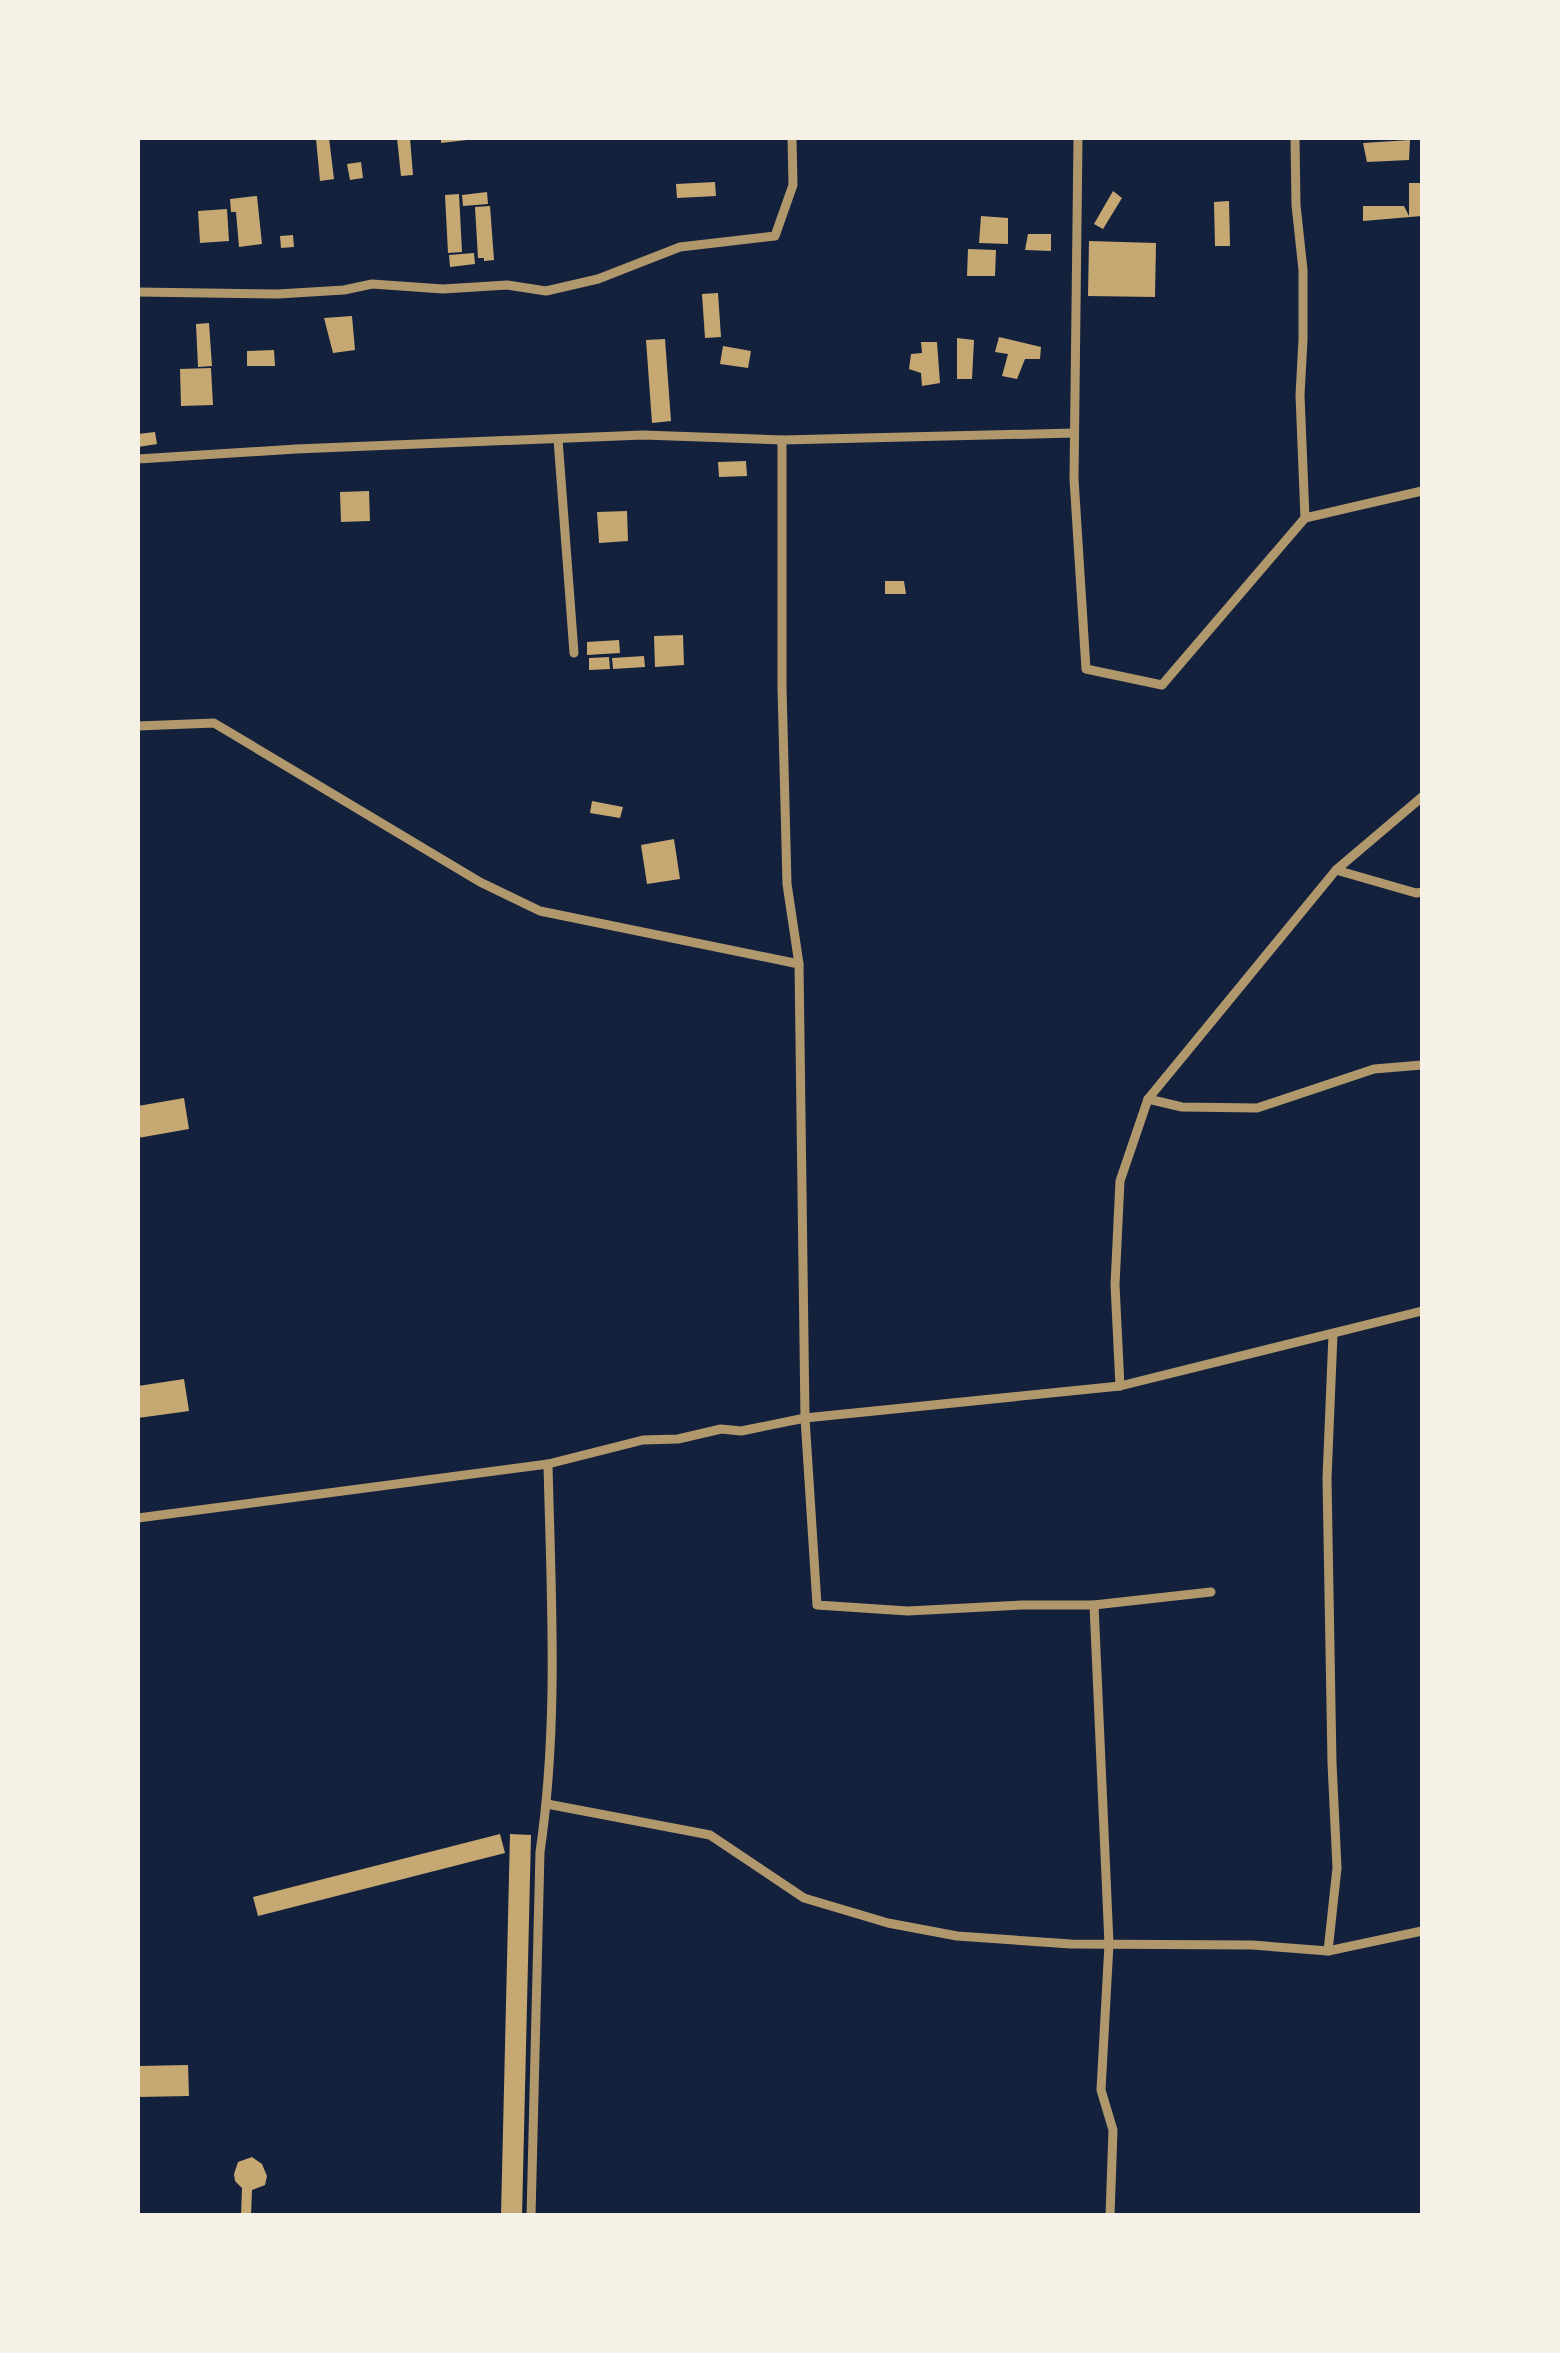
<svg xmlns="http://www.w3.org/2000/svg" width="1560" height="2353" font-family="Georgia,serif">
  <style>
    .building { fill: #c6a872 }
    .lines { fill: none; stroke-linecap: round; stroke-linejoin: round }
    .minor { stroke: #b1986c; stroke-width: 9 }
  </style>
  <rect width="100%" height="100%" fill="#14213d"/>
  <g class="building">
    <path d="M329,138l5,41 -14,2 -4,-42z"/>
    <path d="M397,138h13l3,37 -12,1z"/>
    <path d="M441,138h25l1,2 -26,3z"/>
    <path d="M1410,140l-1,20 -42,2 -4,-19z"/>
    <path d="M361,162l2,16 -13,2 -3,-16z"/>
    <path d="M715,182l1,14 -39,2 -1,-14z"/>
    <path d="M1409,183h13v33l-59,5v-15h41l5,10z"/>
    <path d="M1113,191l9,7 -19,31 -9,-5z"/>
    <path d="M487,192l1,12 -25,2 -1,-11z"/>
    <path d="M459,194l3,58 -14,1 -3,-58z"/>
    <path d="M257,196l5,48 -23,3 -3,-35h-5l-1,-13z"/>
    <path d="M1229,201l1,45h-15l-1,-44z"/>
    <path d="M490,206l4,54 -10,1v-3h-6l-3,-51z"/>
    <path d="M227,209l2,32 -29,2 -2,-32z"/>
    <path d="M981,216l27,2v26l-29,-1z"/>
    <path d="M1028,234h23v17l-26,-1z"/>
    <path d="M293,235l1,12 -13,1 -1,-12z"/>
    <path d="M1089,241l67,2 -1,54 -67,-1z"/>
    <path d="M968,249l28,1 -1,26h-28z"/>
    <path d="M474,253l1,11 -25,3 -1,-12z"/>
    <path d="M718,293l3,44 -16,1 -3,-44z"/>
    <path d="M352,316l3,34 -22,3 -9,-35z"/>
    <path d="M209,323l3,43 -14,1 -2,-43z"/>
    <path d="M999,337l42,10 -1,12h-15l-8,20 -15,-3 6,-22 -13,-2z"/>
    <path d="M957,338l17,2 -2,39h-15z"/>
    <path d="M665,339l6,82 -19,2 -6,-83z"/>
    <path d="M921,342h16l3,41 -18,3 -1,-13 -12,-4 2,-15 11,-1z"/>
    <path d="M723,346l28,5 -3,17 -28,-4z"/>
    <path d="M274,350l1,16h-28v-15z"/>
    <path d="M211,368l2,37 -32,1 -1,-37z"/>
    <path d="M155,432l2,12 -19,3v-13z"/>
    <path d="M746,461l1,15 -28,1 -1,-15z"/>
    <path d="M369,491l1,30 -29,1 -1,-30z"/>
    <path d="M627,511l1,30 -29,2 -2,-31z"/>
    <path d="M885,581h19l2,13h-21z"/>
    <path d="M683,635l1,30 -29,2 -1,-31z"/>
    <path d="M619,640l1,13 -33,2v-13z"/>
    <path d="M644,656l1,11 -32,2 -1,-11z"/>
    <path d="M609,657l1,12 -21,1v-12z"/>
    <path d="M592,801l31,6 -3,11 -30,-5z"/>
    <path d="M674,839l6,40 -33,5 -6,-39z"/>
    <path d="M184,1098l5,31 -51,9v-32z"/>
    <path d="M184,1379l5,32 -51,7v-32z"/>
    <path d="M500,1834l5,19 -247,63 -5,-19z"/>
    <path d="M510,1834l21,1 -9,381h-21z"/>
    <path d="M188,2065l1,31 -51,1v-31z"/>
    <path d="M252,2157l10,7 5,12 -2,9 -13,5 -1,26h-10l1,-28 -7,-7 -1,-7 4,-12z"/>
  </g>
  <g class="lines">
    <g class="minor">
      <path d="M1078,138l-4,341 12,190 76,16 143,-167 -5,-123 3,-55v-70l-7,-65 -1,-67"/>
      <path d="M138,292l140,2 66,-4 28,-6 71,5 64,-4 39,6 52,-12 82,-32 95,-11 18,-51 -1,-47"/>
      <path d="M558,439l16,214"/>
      <path d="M782,440v247l5,197 12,80 6,454 12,187 91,6 114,-6h72l117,-13"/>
      <path d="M138,459l158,-10 347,-14 139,5 292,-7"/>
      <path d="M1305,518l117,-27"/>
      <path d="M138,726l76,-3 266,159 60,29 259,53"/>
      <path d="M1336,870l80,23 6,-1"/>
      <path d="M1148,1099l34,8 75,1 117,-39 48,-4"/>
      <path d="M1120,1386l-5,-101 5,-104 28,-82 188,-229 86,-73"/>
      <path d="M138,1518l410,-54 95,-24 35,-1 43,-10 20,2 64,-13 315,-32 302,-75"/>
      <path d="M1094,1605l15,339 -8,146 12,40 -3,86"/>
      <path d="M547,1804l163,31 94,63 84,25 69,13 114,8 181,1 76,6 9,-83 -5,-105 -5,-285 6,-144"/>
      <path d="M1328,1951l94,-20"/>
      <path d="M531,2216l9,-364c19,-129 11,-259 8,-388"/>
    </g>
  </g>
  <rect width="1560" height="2353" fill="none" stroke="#f6f1e7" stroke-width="280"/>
</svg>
